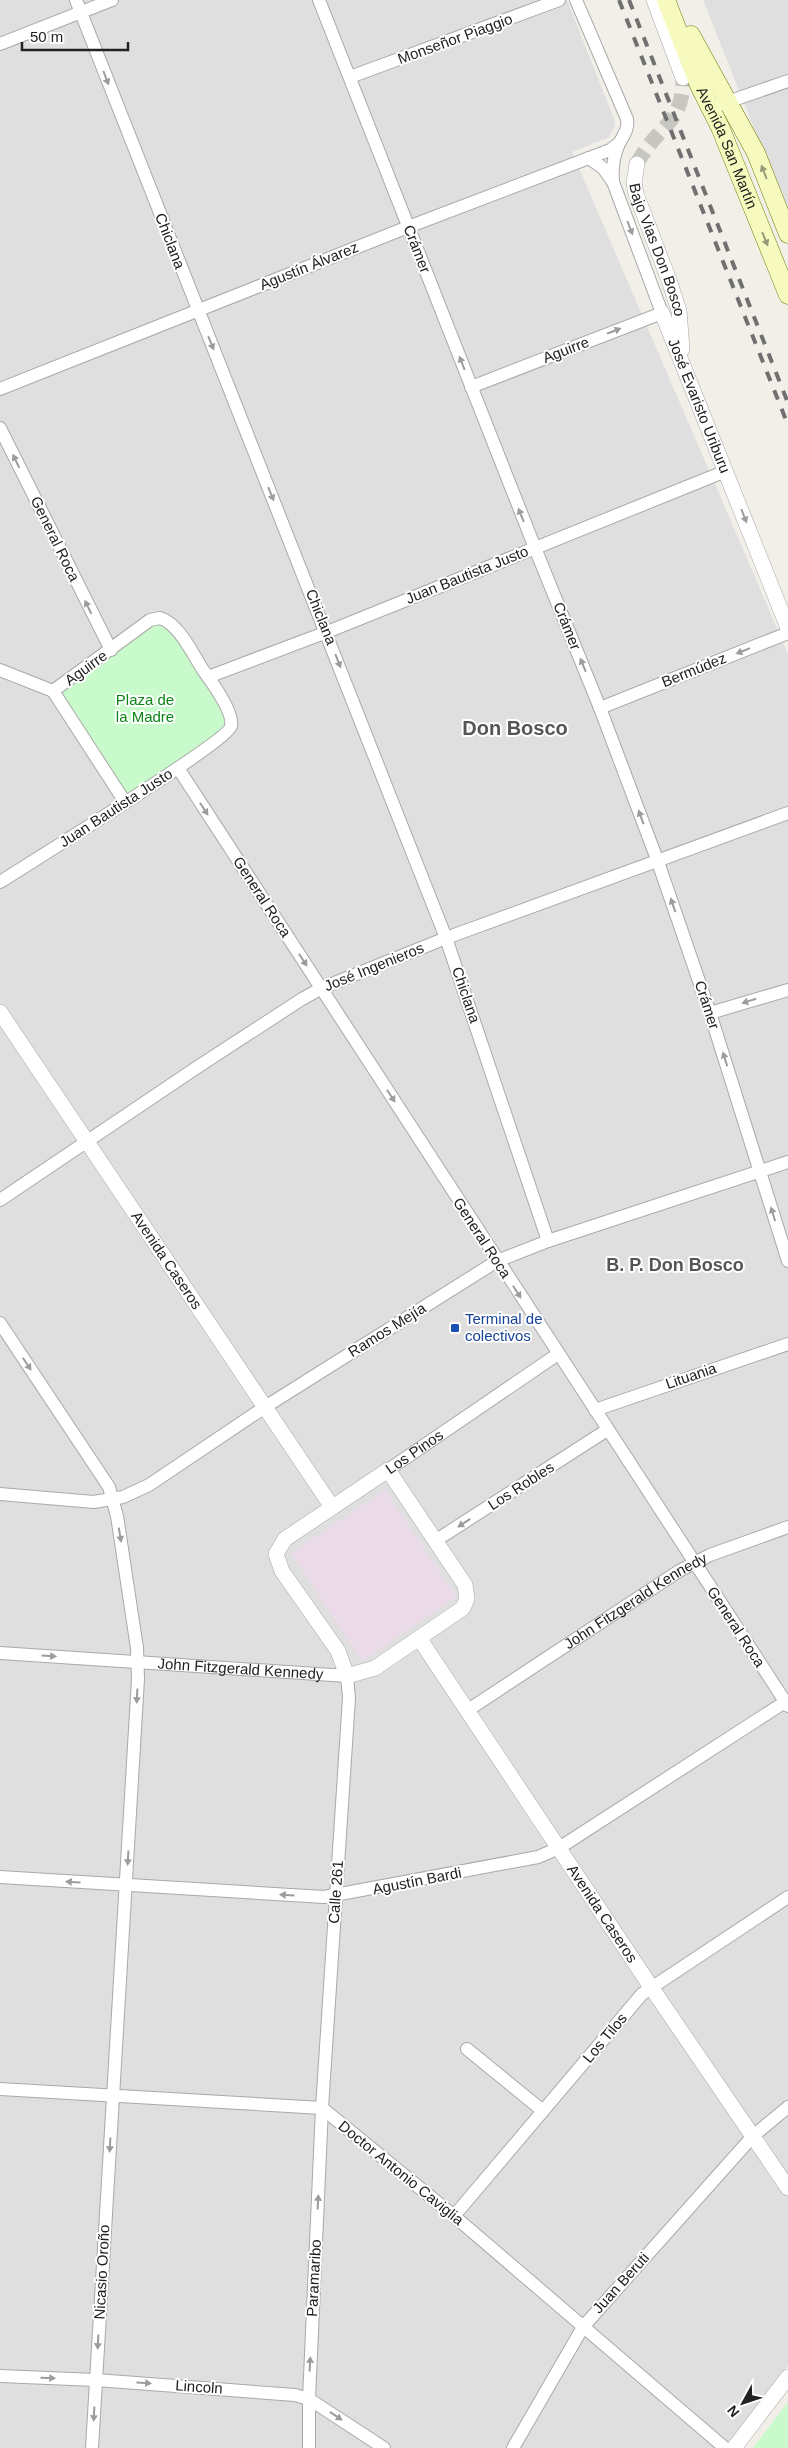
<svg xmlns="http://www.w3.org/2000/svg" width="788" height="2448" font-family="Arial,sans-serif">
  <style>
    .residential { fill: #e0dfdf }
    .industrial { fill: #ebdbe8 }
    .park { fill: #c8facc }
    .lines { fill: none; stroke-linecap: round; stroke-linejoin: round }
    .tertiary-tunnel { stroke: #c8c6c1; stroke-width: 15; stroke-dasharray: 15 8; stroke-linecap: butt }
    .minor-casing { stroke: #a9a9a9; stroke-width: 14 }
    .tertiary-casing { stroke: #a9a9a9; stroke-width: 16 }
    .secondary-casing { stroke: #707d05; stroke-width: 19 }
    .minor { stroke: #fff; stroke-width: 12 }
    .tertiary { stroke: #fff; stroke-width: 15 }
    .secondary { stroke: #f7fabf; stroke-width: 18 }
    .rail { stroke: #707070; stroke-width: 4; stroke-dasharray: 10 10; stroke-linecap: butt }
    .oneway { fill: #9c9c9c }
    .oneway2 { fill: #979978 }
    .transit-dot { fill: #1a4fb4; stroke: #fff; stroke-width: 2 }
    .labels { text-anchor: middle; stroke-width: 4; stroke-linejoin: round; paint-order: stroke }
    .street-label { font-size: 15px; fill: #222; stroke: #fff }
    .park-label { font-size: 15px; fill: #0c8416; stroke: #fff }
    .transit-label { font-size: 15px; fill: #164399; stroke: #fff; text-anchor: start }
    .quarter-label { font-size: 18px; font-weight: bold; fill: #555; stroke: #fff }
    .district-label { font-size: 20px; font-weight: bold; fill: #555; stroke: #fff }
  </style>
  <rect width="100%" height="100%" fill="#f2efe9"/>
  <g class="residential">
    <path d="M0,0h567l47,119 1,8 -6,10 -37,15 216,502v1711l-60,83h-728z"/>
    <path d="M703,0h85v214z"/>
  </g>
  <path class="industrial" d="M385,1490l72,107 -95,64 -71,-108z"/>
  <g class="park">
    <path d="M150,620h17l65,105 -107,77 -72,-111z"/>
    <path d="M788,2402v46h-35z"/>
  </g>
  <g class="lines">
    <path class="tertiary-tunnel" d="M637,164c18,-37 47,-39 46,-86"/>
    <g class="minor-casing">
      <g id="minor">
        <path d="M76,0l370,938 102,303"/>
        <path d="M319,0l216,548 65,160 58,154 52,151 78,248"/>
        <path d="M0,44l112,-44"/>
        <path d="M350,77l209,-77"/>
        <path d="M710,108l78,-27"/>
        <path d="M589,158l14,10 10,14"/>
        <path d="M471,387l191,-74 -49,-131c-1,-12 0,-24 5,-36 4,-10 11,-15 9,-27l-51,-119"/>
        <path d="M0,389l408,-162 202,-77 8,-6"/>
        <path d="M0,428l111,222"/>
        <path d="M0,670l53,21 97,-71 10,-2c19,6 32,35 43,52 8,11 31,42 28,56 -3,15 -203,138 -231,156"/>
        <path d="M208,677l119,-45 399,-161"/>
        <path d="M53,691l72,111"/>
        <path d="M600,708l188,-75"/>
        <path d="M178,768l610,938"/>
        <path d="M710,1013l78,-23"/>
        <path d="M0,1200l196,-132 106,-69 20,-11 124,-50 342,-125"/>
        <path d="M0,1323l109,164 8,29 20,132 1,31 -46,769"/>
        <path d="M595,1410l193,-66"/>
        <path id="s1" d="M388,1470l170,-116"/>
        <path d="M0,1494l94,8 29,-5 26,-12 116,-78 232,-146 51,-20 240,-79"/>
        <path d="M435,1541l172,-111"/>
        <path id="s2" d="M0,1653l347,23 2,22 -27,410 -13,291v49"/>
        <path id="s3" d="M468,1710l211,-139 31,-16 78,-28"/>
        <path d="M0,1877l324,20 214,-40 21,-9 229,-148"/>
        <path d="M467,2049l76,62"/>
        <path d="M0,2089l322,19 132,108 271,232"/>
        <path d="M454,2216l188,-222 146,-97"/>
        <path d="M0,2376l96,4 199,15 14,4 75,49"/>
        <path d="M513,2448l70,-121 170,-191 35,-29"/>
      </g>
    </g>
    <g class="tertiary-casing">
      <g id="tertiary">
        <path d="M654,0l29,78"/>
        <path id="s4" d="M637,164l-3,19 2,11 33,86 10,31 3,38"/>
        <path id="s5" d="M662,313l126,315"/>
        <path id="s6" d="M0,1012l332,495"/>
        <path d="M388,1470l77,115 2,14 -4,9 -88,60 -28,8 -9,-25 -56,-80 -6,-17 9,-15z"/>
        <path id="s7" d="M419,1638l232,349 137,201"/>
        <path d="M734,2448l54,-71"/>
      </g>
    </g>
    <g class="secondary-casing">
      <g id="secondary">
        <path id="s8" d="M666,0l33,85 21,42 68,168"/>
        <path d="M691,35l65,118 32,81"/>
      </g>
    </g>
    <use href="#minor" class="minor"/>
    <use href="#tertiary" class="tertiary"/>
    <use href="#secondary" class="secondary"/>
    <g class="rail">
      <path d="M619,0l169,425"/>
      <path d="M629,0l159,403"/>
    </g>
  </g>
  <defs><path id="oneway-solid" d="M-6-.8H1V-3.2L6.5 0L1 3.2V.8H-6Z" transform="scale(1.25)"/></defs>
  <g class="oneway">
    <use href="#oneway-solid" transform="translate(106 78) rotate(69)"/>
    <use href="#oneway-solid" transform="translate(630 228) rotate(69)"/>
    <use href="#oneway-solid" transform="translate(614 331) rotate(-21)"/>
    <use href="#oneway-solid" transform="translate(211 343) rotate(68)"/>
    <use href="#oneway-solid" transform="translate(462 363) rotate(-111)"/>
    <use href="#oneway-solid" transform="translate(16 461) rotate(-116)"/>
    <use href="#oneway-solid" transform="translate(271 494) rotate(68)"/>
    <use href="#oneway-solid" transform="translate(521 515) rotate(-112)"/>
    <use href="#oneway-solid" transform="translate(744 516) rotate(69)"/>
    <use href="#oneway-solid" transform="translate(88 607) rotate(-116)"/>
    <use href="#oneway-solid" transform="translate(743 651) rotate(158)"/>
    <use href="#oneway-solid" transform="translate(338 661) rotate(69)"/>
    <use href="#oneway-solid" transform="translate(583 665) rotate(-112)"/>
    <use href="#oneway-solid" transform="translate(204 809) rotate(57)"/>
    <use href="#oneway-solid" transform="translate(641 817) rotate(-110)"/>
    <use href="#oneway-solid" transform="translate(673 905) rotate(-109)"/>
    <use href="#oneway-solid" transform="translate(303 960) rotate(57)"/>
    <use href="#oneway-solid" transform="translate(749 1001) rotate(163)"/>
    <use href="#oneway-solid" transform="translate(725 1059) rotate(-107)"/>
    <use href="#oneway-solid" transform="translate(391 1096) rotate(57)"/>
    <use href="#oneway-solid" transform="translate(773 1214) rotate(-107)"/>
    <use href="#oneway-solid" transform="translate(517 1292) rotate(57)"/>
    <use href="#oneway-solid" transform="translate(27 1364) rotate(56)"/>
    <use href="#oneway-solid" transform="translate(464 1523) rotate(147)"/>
    <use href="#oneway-solid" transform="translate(120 1535) rotate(81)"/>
    <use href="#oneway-solid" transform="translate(49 1656) rotate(4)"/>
    <use href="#oneway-solid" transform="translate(137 1696) rotate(93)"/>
    <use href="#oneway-solid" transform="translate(128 1858) rotate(93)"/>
    <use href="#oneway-solid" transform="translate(73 1882) rotate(-176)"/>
    <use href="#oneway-solid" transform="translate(287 1895) rotate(-177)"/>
    <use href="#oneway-solid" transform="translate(110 2145) rotate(93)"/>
    <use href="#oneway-solid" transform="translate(318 2202) rotate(-87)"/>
    <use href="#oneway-solid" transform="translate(98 2342) rotate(93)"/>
    <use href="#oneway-solid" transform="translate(310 2364) rotate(-87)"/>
    <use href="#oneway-solid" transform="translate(48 2378) rotate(2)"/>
    <use href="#oneway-solid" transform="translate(144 2383) rotate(4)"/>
    <use href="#oneway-solid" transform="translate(94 2414) rotate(93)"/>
    <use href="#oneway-solid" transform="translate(336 2416) rotate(34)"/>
  </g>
  <g class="oneway2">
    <use href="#oneway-solid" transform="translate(764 172) rotate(-111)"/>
    <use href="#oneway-solid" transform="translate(765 239) rotate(68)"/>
  </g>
  <rect class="transit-dot" x="450" y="1323" width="10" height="10" rx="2.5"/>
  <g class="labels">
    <g class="street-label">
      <text transform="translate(455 39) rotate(-20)" y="5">Monseñor Piaggio</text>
      <text dy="5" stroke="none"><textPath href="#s8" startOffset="160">Avenida San Martín</textPath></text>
      <text transform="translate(170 241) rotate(69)" y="5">Chiclana</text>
      <text transform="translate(417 249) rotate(69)" y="5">Crámer</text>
      <text dy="5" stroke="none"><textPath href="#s4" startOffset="90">Bajo Vias Don Bosco</textPath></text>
      <text transform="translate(309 266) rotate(-22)" y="5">Agustín Álvarez</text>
      <text transform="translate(566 350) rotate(-21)" y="5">Aguirre</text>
      <text dy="5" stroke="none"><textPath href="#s5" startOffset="100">José Evaristo Uriburu</textPath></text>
      <text transform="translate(55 539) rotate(64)" y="5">General Roca</text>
      <text transform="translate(467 575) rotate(-22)" y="5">Juan Bautista Justo</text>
      <text transform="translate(321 617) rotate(68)" y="5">Chiclana</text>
      <text transform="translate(567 626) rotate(68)" y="5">Crámer</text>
      <text transform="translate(86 668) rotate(-36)" y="5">Aguirre</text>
      <text transform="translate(694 670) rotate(-22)" y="5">Bermúdez</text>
      <text transform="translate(116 808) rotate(-33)" y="5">Juan Bautista Justo</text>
      <text transform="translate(262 897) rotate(57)" y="5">General Roca</text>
      <text transform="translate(374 967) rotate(-22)" y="5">José Ingenieros</text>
      <text transform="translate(466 995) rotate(71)" y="5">Chiclana</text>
      <text transform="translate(707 1005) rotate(72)" y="5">Crámer</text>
      <text transform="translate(482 1238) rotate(57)" y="5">General Roca</text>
      <text dy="5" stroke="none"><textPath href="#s6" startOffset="299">Avenida Caseros</textPath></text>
      <text transform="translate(387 1330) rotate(-32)" y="5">Ramos Mejía</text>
      <text transform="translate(691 1376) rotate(-19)" y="5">Lituania</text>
      <text dy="5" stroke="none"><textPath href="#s1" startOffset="32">Los Pinos</textPath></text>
      <text transform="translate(521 1486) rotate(-33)" y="5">Los Robles</text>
      <text dy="5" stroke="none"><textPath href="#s3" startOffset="200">John Fitzgerald Kennedy</textPath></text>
      <text transform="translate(736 1627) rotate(57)" y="5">General Roca</text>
      <text dy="5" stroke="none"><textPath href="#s2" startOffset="241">John Fitzgerald Kennedy</textPath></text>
      <text transform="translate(417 1881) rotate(-11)" y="5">Agustín Bardi</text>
      <text transform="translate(336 1892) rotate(-86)" y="5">Calle 261</text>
      <text dy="5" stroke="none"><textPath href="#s7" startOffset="331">Avenida Caseros</textPath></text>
      <text transform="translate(605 2038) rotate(-50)" y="5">Los Tilos</text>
      <text transform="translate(401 2173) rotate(39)" y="5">Doctor Antonio Caviglia</text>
      <text transform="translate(102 2272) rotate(-87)" y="5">Nicasio Oroño</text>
      <text transform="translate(314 2278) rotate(-87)" y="5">Paramaribo</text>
      <text transform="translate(621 2283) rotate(-48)" y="5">Juan Beruti</text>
      <text transform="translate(199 2387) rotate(4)" y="5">Lincoln</text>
    </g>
    <g class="park-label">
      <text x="145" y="705">Plaza de<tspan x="145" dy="17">la Madre</tspan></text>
    </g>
    <g class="transit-label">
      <text x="465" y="1324">Terminal de<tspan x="465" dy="17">colectivos</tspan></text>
    </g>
    <g class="quarter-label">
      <text x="675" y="1271">B. P. Don Bosco</text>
    </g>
    <g class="district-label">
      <text x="515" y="735">Don Bosco</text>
    </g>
  </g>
  <g transform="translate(743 2403) rotate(230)" stroke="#ffffff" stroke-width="4" paint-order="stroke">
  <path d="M0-4L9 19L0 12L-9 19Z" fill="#222222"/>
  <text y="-8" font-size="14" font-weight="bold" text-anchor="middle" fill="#222222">N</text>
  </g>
  <path d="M22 42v8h106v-8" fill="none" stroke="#222222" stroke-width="2.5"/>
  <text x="30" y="42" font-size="15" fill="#222222" stroke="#ffffff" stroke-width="4" paint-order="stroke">50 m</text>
</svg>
